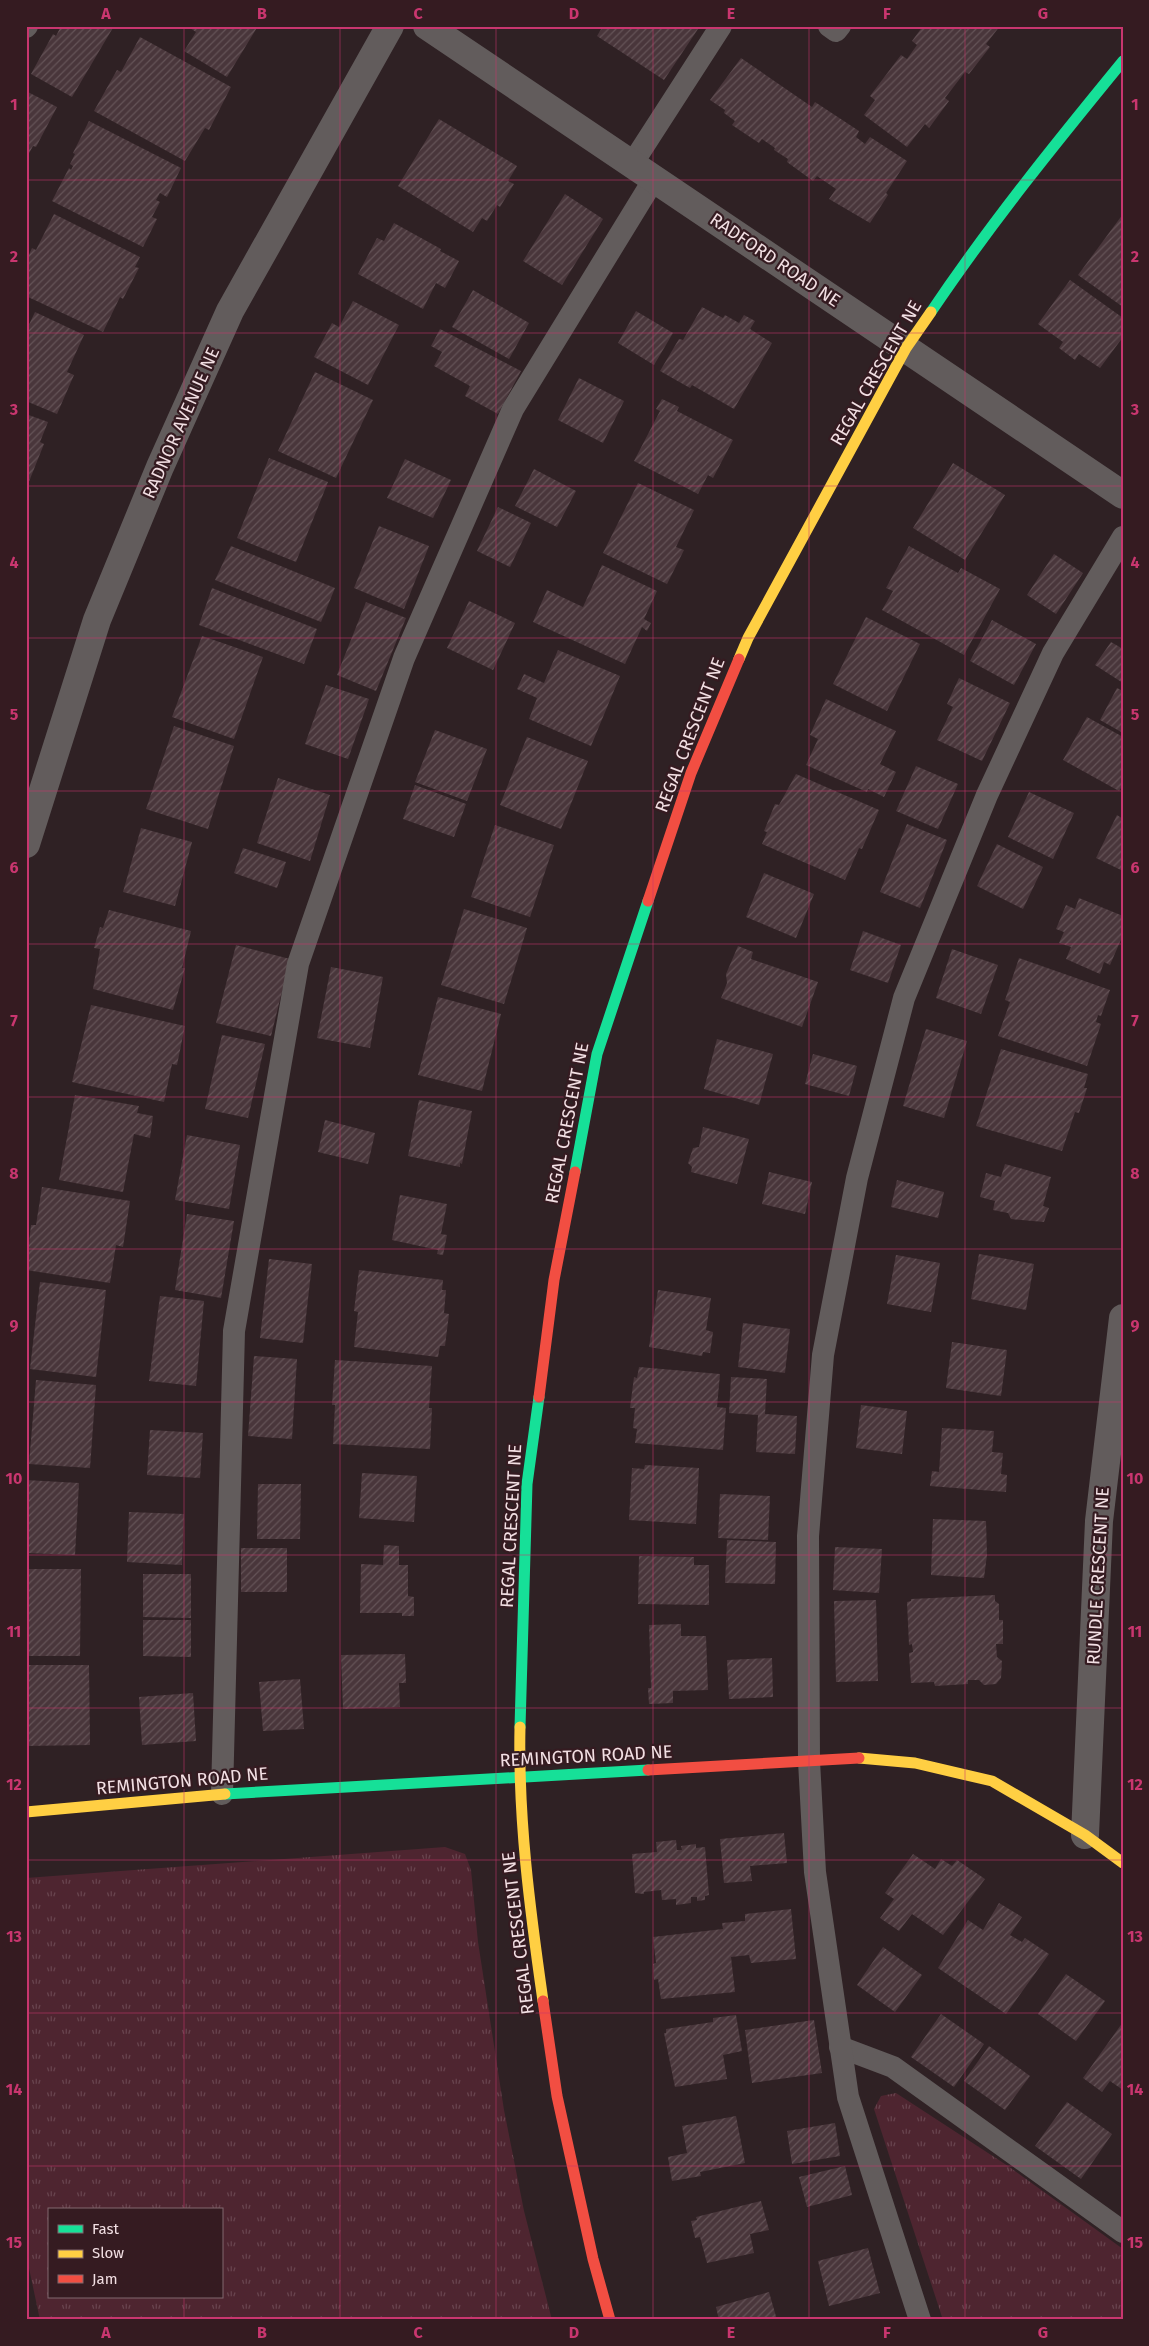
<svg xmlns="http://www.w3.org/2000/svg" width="1149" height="2346" font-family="'Fira Sans',sans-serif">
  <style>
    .park { fill: url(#park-tufts); fill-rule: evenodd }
    .building { fill: url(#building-hatch) }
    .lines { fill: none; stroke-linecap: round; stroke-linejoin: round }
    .lane { stroke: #625c5c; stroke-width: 22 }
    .street { stroke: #625c5c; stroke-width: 28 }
    .fast { stroke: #16e098; stroke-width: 11 }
    .slow { stroke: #ffcf43; stroke-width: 11 }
    .jam { stroke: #f24e42; stroke-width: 11 }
    .grid { fill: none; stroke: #c9366f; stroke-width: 1; stroke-opacity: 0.55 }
    .labels { text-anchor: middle; stroke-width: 4.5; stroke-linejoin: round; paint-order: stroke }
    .street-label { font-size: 18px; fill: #f2dfe3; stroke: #351b21 }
    .neatline { fill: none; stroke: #c9366f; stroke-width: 2 }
    .grid-label { font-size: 16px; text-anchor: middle; font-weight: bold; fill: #c9366f }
  </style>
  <defs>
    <pattern id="park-tufts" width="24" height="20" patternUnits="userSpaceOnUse" patternTransform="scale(1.25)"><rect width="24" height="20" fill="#4e2530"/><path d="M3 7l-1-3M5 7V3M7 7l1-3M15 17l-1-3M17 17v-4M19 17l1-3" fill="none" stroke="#68444e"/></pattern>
    <pattern id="building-hatch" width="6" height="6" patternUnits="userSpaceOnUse" patternTransform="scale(1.25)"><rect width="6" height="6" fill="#49363b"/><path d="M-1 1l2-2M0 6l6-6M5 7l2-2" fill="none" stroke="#645357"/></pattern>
  </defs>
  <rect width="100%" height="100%" fill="#2f2124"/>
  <g class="park">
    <path d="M445,1847l20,7 6,16 7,72 26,168 20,101 28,109h-512l-14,-66v-376zM49,2210h172v87h-172z"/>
    <path d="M896,2093l112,73 115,83v71h-180l-69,-211 7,-13z"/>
  </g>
  <g class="building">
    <path d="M61,26h53l-42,71 -41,-23 22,-40 3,2z"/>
    <path d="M187,26h71l-31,51 -43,-26 12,-19z"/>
    <path d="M603,26h97l-36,54 -67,-44z"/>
    <path d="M923,26h77l-14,18 4,3 -21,27 -4,-2 -20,26 4,3 -20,27 -4,-4 -18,23 -43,-32 11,-15 -5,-4 31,-41 6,4 10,-14 -5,-4z"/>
    <path d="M140,37l91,50 -22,43 -4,-2 -20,33 -91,-50 23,-41 4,2z"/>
    <path d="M741,58l71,49 3,-5 44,29 -3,6 9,7 5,-7 37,24 -21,32 2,2 -18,28 -41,-24 7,-10 -19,-13 -4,5 -26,-19 1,-3 -14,-9 1,-2 -13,-9 -3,4 -27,-18 3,-4 -11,-8 1,-3 -15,-10z"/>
    <path d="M26,91l31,16 -21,40 -3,-1 -7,13z"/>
    <path d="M439,119l78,47 -9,15 6,3 -14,23 -3,-2 -10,16 -5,-3 -9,14 -75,-46z"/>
    <path d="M89,121l92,47 -14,29 -7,-4 -4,7 4,2 -8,15 5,2 -14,28 -91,-46 17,-33 2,2 2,-4 -3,-2 5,-10 -2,-1z"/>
    <path d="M565,194l38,25 -41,66 -39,-24z"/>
    <path d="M54,214l86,43 -5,10 4,1 -16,31 -3,-2 -17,35 -77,-36v-35l6,-13 4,2z"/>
    <path d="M1123,214v93l-45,-32z"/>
    <path d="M394,223l47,26 -1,2 19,10 -14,27 -9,-5 -13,26 -65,-35 19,-36 7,3z"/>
    <path d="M1070,280l53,38v19l-23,31 -21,-14 -4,6 -16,-12 4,-6 -25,-18z"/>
    <path d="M473,290l56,33 -20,36 -57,-32z"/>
    <path d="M353,301l46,24 -31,60 -54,-28 18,-34 7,4z"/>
    <path d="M702,307l21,11 2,-3 14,8 5,-8 11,6 -5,8 22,14 -38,66 -42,-24 -2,3 -30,-17 19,-32 4,1z"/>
    <path d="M636,311l37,22 -19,32 -36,-22z"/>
    <path d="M35,312l49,23 -17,37 7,3 -17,39 -31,-13v-70z"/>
    <path d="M440,329l81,42 -23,43 -33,-18 5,-10 -36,-20 8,-14 -11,-6z"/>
    <path d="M315,372l58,28 -37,78 -58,-27z"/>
    <path d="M579,378l45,23 -21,42 -45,-23z"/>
    <path d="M662,399l17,8 -2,4 56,29 -20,38 -5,-3 -10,19 -64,-33 26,-50 -4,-2z"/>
    <path d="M26,414l22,8 -8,20 4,2 -16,40 -2,-1z"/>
    <path d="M269,458l59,24 -32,80 -59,-24z"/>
    <path d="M405,459l46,21 -18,38 -46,-20z"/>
    <path d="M953,463l52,32 -40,65 -52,-32z"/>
    <path d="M534,469l42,22 -19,36 -42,-21z"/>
    <path d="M638,483l56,27 -18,37 8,3 -17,34 -64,-31z"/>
    <path d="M498,507l33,16 -21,44 -33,-16z"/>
    <path d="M379,526l50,20 -25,63 -50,-21z"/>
    <path d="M231,546l104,42 -14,34 -106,-42z"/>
    <path d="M909,546l49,27 3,-5 39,21 -36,66 -82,-45 11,-19 -7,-3z"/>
    <path d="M1054,554l29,19 -27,41 -29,-19z"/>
    <path d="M602,565l55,26 -13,28 7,4 -4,8 -5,-4 -17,37 -92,-42 14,-32 36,17z"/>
    <path d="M212,588l105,41 -13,35 -105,-39z"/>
    <path d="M469,601l46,22 -22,47 -46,-22z"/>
    <path d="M366,602l40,16 -30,73 -39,-16z"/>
    <path d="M866,617l54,27 -33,67 -54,-27z"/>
    <path d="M992,620l44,24 -22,41 -44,-24z"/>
    <path d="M202,636l61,21 -29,82 -62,-22z"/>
    <path d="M1111,642l12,7v34l-28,-18z"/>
    <path d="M558,650l62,26 -29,70 -62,-27 8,-21 -20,-9 7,-15 20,9z"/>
    <path d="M959,678l51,25 -28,58 -45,-21 16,-33 -6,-3z"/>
    <path d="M326,685l43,14 -21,60 -43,-15z"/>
    <path d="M1117,688l6,3v42l-23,-13z"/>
    <path d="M826,699l70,32 -16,33 16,8 -12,25 -16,-8 -1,3 -61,-27 12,-26 -8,-4z"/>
    <path d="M1087,717l36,20v48l-4,6 -56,-31z"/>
    <path d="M174,726l60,20 -26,83 -62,-20z"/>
    <path d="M435,730l52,19 -20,52 -52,-19z"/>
    <path d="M527,737l61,24 -27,68 -61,-24z"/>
    <path d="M916,766l42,18 -20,45 -42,-18z"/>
    <path d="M796,774l83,36 -17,39 -3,-1 -14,32 -83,-36 5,-12 -3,-1 11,-27 4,1z"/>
    <path d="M278,778l52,17 -20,66 -53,-18z"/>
    <path d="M415,785l51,19 -12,33 -51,-18z"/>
    <path d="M1029,792l45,21 -21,46 -45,-22z"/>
    <path d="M1117,815l6,4v52l-27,-13z"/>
    <path d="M907,824l40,16 -27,68 -40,-16z"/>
    <path d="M495,825l59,20 -24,72 -59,-20z"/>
    <path d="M141,828l51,14 -17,64 -52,-14z"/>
    <path d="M997,844l46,23 -20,42 -46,-23z"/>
    <path d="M243,848l43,14 -9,26 -43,-15z"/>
    <path d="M764,873l50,21 -18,44 -50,-21z"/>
    <path d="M1079,898l44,18v19l-13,30 -6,-3 -4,12 -34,-15 5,-12 -12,-4 5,-11 -8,-3 10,-24 9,4z"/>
    <path d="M464,909l63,19 -23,76 -63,-19z"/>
    <path d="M109,910l82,21 -9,37h3l-12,42 -80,-21 7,-40 -6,-1 6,-21 3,1z"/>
    <path d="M863,931l38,14 -13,38 -38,-13z"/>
    <path d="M236,945l54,14 -19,77 -55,-13z"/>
    <path d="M738,946l15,6 -2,7 67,23 -16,45 -81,-29 6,-15 -1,-9z"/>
    <path d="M952,949l46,16 -17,49 -45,-16z"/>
    <path d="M1019,958l91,32 -9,26 -3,-1 -2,7 5,2 -14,42 -89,-30 12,-34 -5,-2z"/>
    <path d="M331,967l52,10 -13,71 -53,-10z"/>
    <path d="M438,997l63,17 -19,77 -64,-16z"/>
    <path d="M91,1005l94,21 -8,39 -5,-1 -8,38 -92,-20z"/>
    <path d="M926,1029l41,12 -23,77 -41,-12z"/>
    <path d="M222,1035l43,9 -17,74 -43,-9z"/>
    <path d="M717,1039l56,15 -14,51 -55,-16z"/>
    <path d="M1001,1049l87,25 -4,14h3l-8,25 -4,-1 -13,39 -86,-25z"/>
    <path d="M813,1054l44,12 -8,30 -44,-12z"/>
    <path d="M75,1095l64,11 -2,7 16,3 -3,22 -16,-4 -11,58 -64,-12z"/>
    <path d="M419,1100l53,11 -10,53 -2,-1v4l-52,-11z"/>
    <path d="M325,1120l50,13 -7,31 -50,-12z"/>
    <path d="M703,1127l46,12 -12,45 -46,-12 1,-5 -4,-4 5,-15 6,-1z"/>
    <path d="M187,1135l53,10 -11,64 -54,-9z"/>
    <path d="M1005,1164l46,13 -8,29 6,2 -5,14 -33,-3 -3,-6 -15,-3 2,-9 -15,-4 6,-24 15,4z"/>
    <path d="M769,1172l43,10 -7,32 -43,-10z"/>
    <path d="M897,1180l47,12 -6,26 -47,-11z"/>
    <path d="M42,1187l88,14 -7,46 -7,-2 -6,38 -84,-13 5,-45h5z"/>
    <path d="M400,1195l47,9 -6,30 6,1 -4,20 -6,-1 1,-4 -46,-10z"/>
    <path d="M187,1214l47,7 -13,77 -46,-8z"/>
    <path d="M979,1254l55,10 -8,46 -55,-11z"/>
    <path d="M896,1255l44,8 -9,49 -44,-8z"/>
    <path d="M269,1259l43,5 -9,79 -43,-5z"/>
    <path d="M359,1270l84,10 -1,10h4l-2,23 5,1 -4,32h-5l-2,11 -84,-10 4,-35 -4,-1z"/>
    <path d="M40,1282l66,8 -10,87 -66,-8z"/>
    <path d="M658,1290l53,8 -5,32 7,2 -3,21 -7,-1 -1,4 -53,-9z"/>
    <path d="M160,1296l44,5 -8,85 -47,-5z"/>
    <path d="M743,1323l47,6 -5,44 -47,-6z"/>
    <path d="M952,1342l55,8 -6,46 -55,-8z"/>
    <path d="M254,1356l43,3 -5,80 -44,-3z"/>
    <path d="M335,1360l97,6 -3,42h3l-2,41 -97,-5 2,-39h-3z"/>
    <path d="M639,1367l81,7 -3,33 9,1 -3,42 -88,-7 2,-14 -4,-1 2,-20h-5l4,-31 3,1z"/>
    <path d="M731,1377l36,2 -2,35 32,2 -2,38 -39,-2 2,-37 -29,-2z"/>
    <path d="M36,1380l60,5 -6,83 -61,-4z"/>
    <path d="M861,1405l46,6 -5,43 -46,-6z"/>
    <path d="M942,1428l52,3 -2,21 11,1 -2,21 6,1 -1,17 -76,-6 2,-15 7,1z"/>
    <path d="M150,1430l53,3 -3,45 -53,-3z"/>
    <path d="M645,1465l54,3 -3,56 -67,-4 3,-52 12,1z"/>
    <path d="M362,1473l55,3 -3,46 -55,-4z"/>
    <path d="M26,1480l53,3 -4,72 -49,-2z"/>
    <path d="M258,1484h43l-1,55h-43z"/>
    <path d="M720,1494l50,2 -2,44 -50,-2z"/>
    <path d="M129,1512l55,2 -2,51 -55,-3z"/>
    <path d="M933,1519l53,2 1,34 -3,23 -53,-3z"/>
    <path d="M727,1540l49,2 -1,42 -50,-1z"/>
    <path d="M384,1545l15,1v19h9v31l6,1v19h-12v-3h-42l1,-49 22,1z"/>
    <path d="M835,1547l47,2 -3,44 -46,-3z"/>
    <rect x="241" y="1548" width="46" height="44"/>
    <path d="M639,1556l55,1v8h15v40l-71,-1z"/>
    <path d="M26,1569h55l-1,87h-54z"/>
    <path d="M143,1574h48v44l-48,-1z"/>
    <path d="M995,1595v6l4,3v16h4v24h-7l1,13 5,4 -1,17 -5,6 -12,1 -5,-5h-11v4l-33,2 -1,-4 -23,1 -2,-30 4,-1 -1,-8 -3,1 -2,-43 4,-1v-2z"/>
    <path d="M876,1600l2,81 -42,1 -2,-81z"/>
    <path d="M143,1620h48v37l-48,-1z"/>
    <path d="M681,1624v12h25l2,54 -35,1v12l-24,1 -1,-16h3l-2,-63z"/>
    <path d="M405,1654l1,29h-7l1,24 -57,2 -2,-54z"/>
    <path d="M772,1658l1,39 -44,2 -2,-39z"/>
    <path d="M26,1665h63l1,80 -64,1z"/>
    <path d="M300,1679l4,50 -41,2 -4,-49z"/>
    <path d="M193,1693l3,48 -54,4 -3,-48z"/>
    <path d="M784,1833l3,30 -37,3 2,15 -28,2 -4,-44z"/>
    <path d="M676,1840l1,10h5l-1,-4 15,-2v4l9,-1 4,48 -4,1v4l-8,1v-4h-6v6l-15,2v-6l-14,1 -1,-10 -17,2v2l-9,-1 -3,-39 25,-2 -1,-10z"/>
    <path d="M913,1854l22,15 6,-10 11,7 5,-6 28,19 -42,56 -31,-21 -13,17 -19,-13 14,-19 -9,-6z"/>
    <path d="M999,1903l23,14 -12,18 12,7 3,-4 24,16 -43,60 -68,-46 30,-48 15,10z"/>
    <path d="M791,1909l5,50 -45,4 -2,-8 -18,2 4,35 -74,7 -3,-20 -4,1 -1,-16 3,-1 -3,-26 70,-8 -1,-6 23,-2v-7z"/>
    <path d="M883,1947l39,28 -27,37 -38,-27z"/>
    <path d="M1066,1974l39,27 -29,40 -38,-27z"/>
    <path d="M941,2014l43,30 -30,43 -43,-30z"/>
    <path d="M736,2015l6,36 -19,4 4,24 -52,8 -11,-54h2v-4l47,-7v-4z"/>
    <path d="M814,2020l8,53 -70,10 -7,-53z"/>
    <path d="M1123,2022v68l-13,-9 -8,11 -19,-14z"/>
    <path d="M989,2046l41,30 -25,34 -41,-29z"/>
    <path d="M1067,2102l45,32 -31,45 -46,-33z"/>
    <path d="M736,2116l9,47 -45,9 1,4 -29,5 -4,-24 19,-4 -5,-27z"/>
    <path d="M835,2123l5,33 -48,8 -5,-33z"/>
    <path d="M845,2166l7,29 -45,12 -8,-30z"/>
    <path d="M761,2201l8,29 -19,4 4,19 -47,10 -7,-26 -5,1 -4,-17 6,-1 -1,-3z"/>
    <path d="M868,2248l12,45 -51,13 -11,-45z"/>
    <path d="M769,2292l8,28h-58l-3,-13z"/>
  </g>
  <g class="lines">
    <g class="lane">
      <path d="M829,26l7,5 4,-5"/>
      <path d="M26,27l1,-1"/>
      <path d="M632,164l89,-138"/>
      <path d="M222,1794l12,-463 64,-367 106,-306 109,-249 141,-230"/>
      <path d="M840,2047l53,20 230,165"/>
      <path d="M920,2320l-72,-223 -33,-225 -6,-111 -1,-225 15,-181 34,-177 47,-180 83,-203 66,-142 70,-116"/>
    </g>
    <g class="street">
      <path d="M427,26l696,469"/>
      <path d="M26,844l71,-224 63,-153 70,-156 160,-285"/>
      <path d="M1085,1835l14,-314 24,-203"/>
    </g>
    <g class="fast">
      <path d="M931,312c60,-89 124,-168 192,-251"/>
      <path d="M575,1172l22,-118 51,-153"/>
      <path d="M520,1727l7,-243 12,-87"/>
      <path d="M225,1794l423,-24"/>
    </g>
    <g class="slow">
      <path d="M739,659l9,-21 158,-290 25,-36"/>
      <path d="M520,1727c-2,92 10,183 23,274"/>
      <path d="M859,1758l56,5 77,18 93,54 38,28"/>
      <path d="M26,1812l199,-18"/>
    </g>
    <g class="jam">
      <path d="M648,901l43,-128 48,-114"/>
      <path d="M539,1397l15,-117 21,-108"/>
      <path d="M648,1770l211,-12"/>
      <path d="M543,2001l14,95 36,163 17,61"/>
    </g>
  </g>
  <path class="grid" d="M184,26v2184M340,26v2294M496,26v2294M653,26v2294M809,26v2294M965,26v2294M26,180h1097M26,333h1097M26,486h1097M26,638h1097M26,791h1097M26,944h1097M26,1097h1097M26,1249h1097M26,1402h1097M26,1555h1097M26,1708h1097M26,1860h1097M26,2013h1097M26,2166h1097M184,2297v23"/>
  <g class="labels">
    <g class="street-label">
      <text transform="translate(775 260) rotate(34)" y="6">RADFORD ROAD NE</text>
      <text transform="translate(876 373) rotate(-60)" y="6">REGAL CRESCENT NE</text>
      <text transform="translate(181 423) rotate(-66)" y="6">RADNOR AVENUE NE</text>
      <text transform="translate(690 735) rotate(-69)" y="6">REGAL CRESCENT NE</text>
      <text transform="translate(567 1123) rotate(-79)" y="6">REGAL CRESCENT NE</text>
      <text transform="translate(511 1526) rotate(-87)" y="6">REGAL CRESCENT NE</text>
      <text transform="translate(1098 1576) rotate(-87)" y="6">RUNDLE CRESCENT NE</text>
      <text transform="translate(586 1756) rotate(-3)" y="6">REMINGTON ROAD NE</text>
      <text transform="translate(182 1781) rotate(-5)" y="6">REMINGTON ROAD NE</text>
      <text transform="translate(518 1933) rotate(-97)" y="6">REGAL CRESCENT NE</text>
    </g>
  </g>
  <rect width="1149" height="2346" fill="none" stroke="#351b21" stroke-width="55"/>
  <rect x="48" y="2208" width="175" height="90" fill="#351b21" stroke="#81696f"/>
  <rect x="58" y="2225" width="25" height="8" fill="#16e098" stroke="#81696f"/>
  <text x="92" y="2234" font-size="15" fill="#f2dfe3">Fast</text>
  <rect x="58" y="2250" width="25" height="8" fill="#ffcf43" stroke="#81696f"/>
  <text x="92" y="2258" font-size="15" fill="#f2dfe3">Slow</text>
  <rect x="58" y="2275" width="25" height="8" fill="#f24e42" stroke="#81696f"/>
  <text x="92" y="2284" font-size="15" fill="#f2dfe3">Jam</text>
  <rect x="28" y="28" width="1094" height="2290" class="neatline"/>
  <g class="grid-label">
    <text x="106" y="19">A</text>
    <text x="262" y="19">B</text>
    <text x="418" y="19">C</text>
    <text x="574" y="19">D</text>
    <text x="731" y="19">E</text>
    <text x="887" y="19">F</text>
    <text x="1043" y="19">G</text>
    <text x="14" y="110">1</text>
    <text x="1135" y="110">1</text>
    <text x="14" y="262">2</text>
    <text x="1135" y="262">2</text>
    <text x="14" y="415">3</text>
    <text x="1135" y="415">3</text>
    <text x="14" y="568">4</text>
    <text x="1135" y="568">4</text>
    <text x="14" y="720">5</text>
    <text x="1135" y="720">5</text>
    <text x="14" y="873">6</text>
    <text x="1135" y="873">6</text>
    <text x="14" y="1026">7</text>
    <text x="1135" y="1026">7</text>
    <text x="14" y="1179">8</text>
    <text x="1135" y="1179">8</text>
    <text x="14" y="1331">9</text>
    <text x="1135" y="1331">9</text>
    <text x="14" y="1484">10</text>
    <text x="1135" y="1484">10</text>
    <text x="14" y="1637">11</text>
    <text x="1135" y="1637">11</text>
    <text x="14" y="1790">12</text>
    <text x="1135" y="1790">12</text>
    <text x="14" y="1942">13</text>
    <text x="1135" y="1942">13</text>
    <text x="14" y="2095">14</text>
    <text x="1135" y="2095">14</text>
    <text x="14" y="2248">15</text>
    <text x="1135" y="2248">15</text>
    <text x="106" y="2338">A</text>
    <text x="262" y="2338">B</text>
    <text x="418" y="2338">C</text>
    <text x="574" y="2338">D</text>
    <text x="731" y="2338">E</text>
    <text x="887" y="2338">F</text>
    <text x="1043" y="2338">G</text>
  </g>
</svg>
